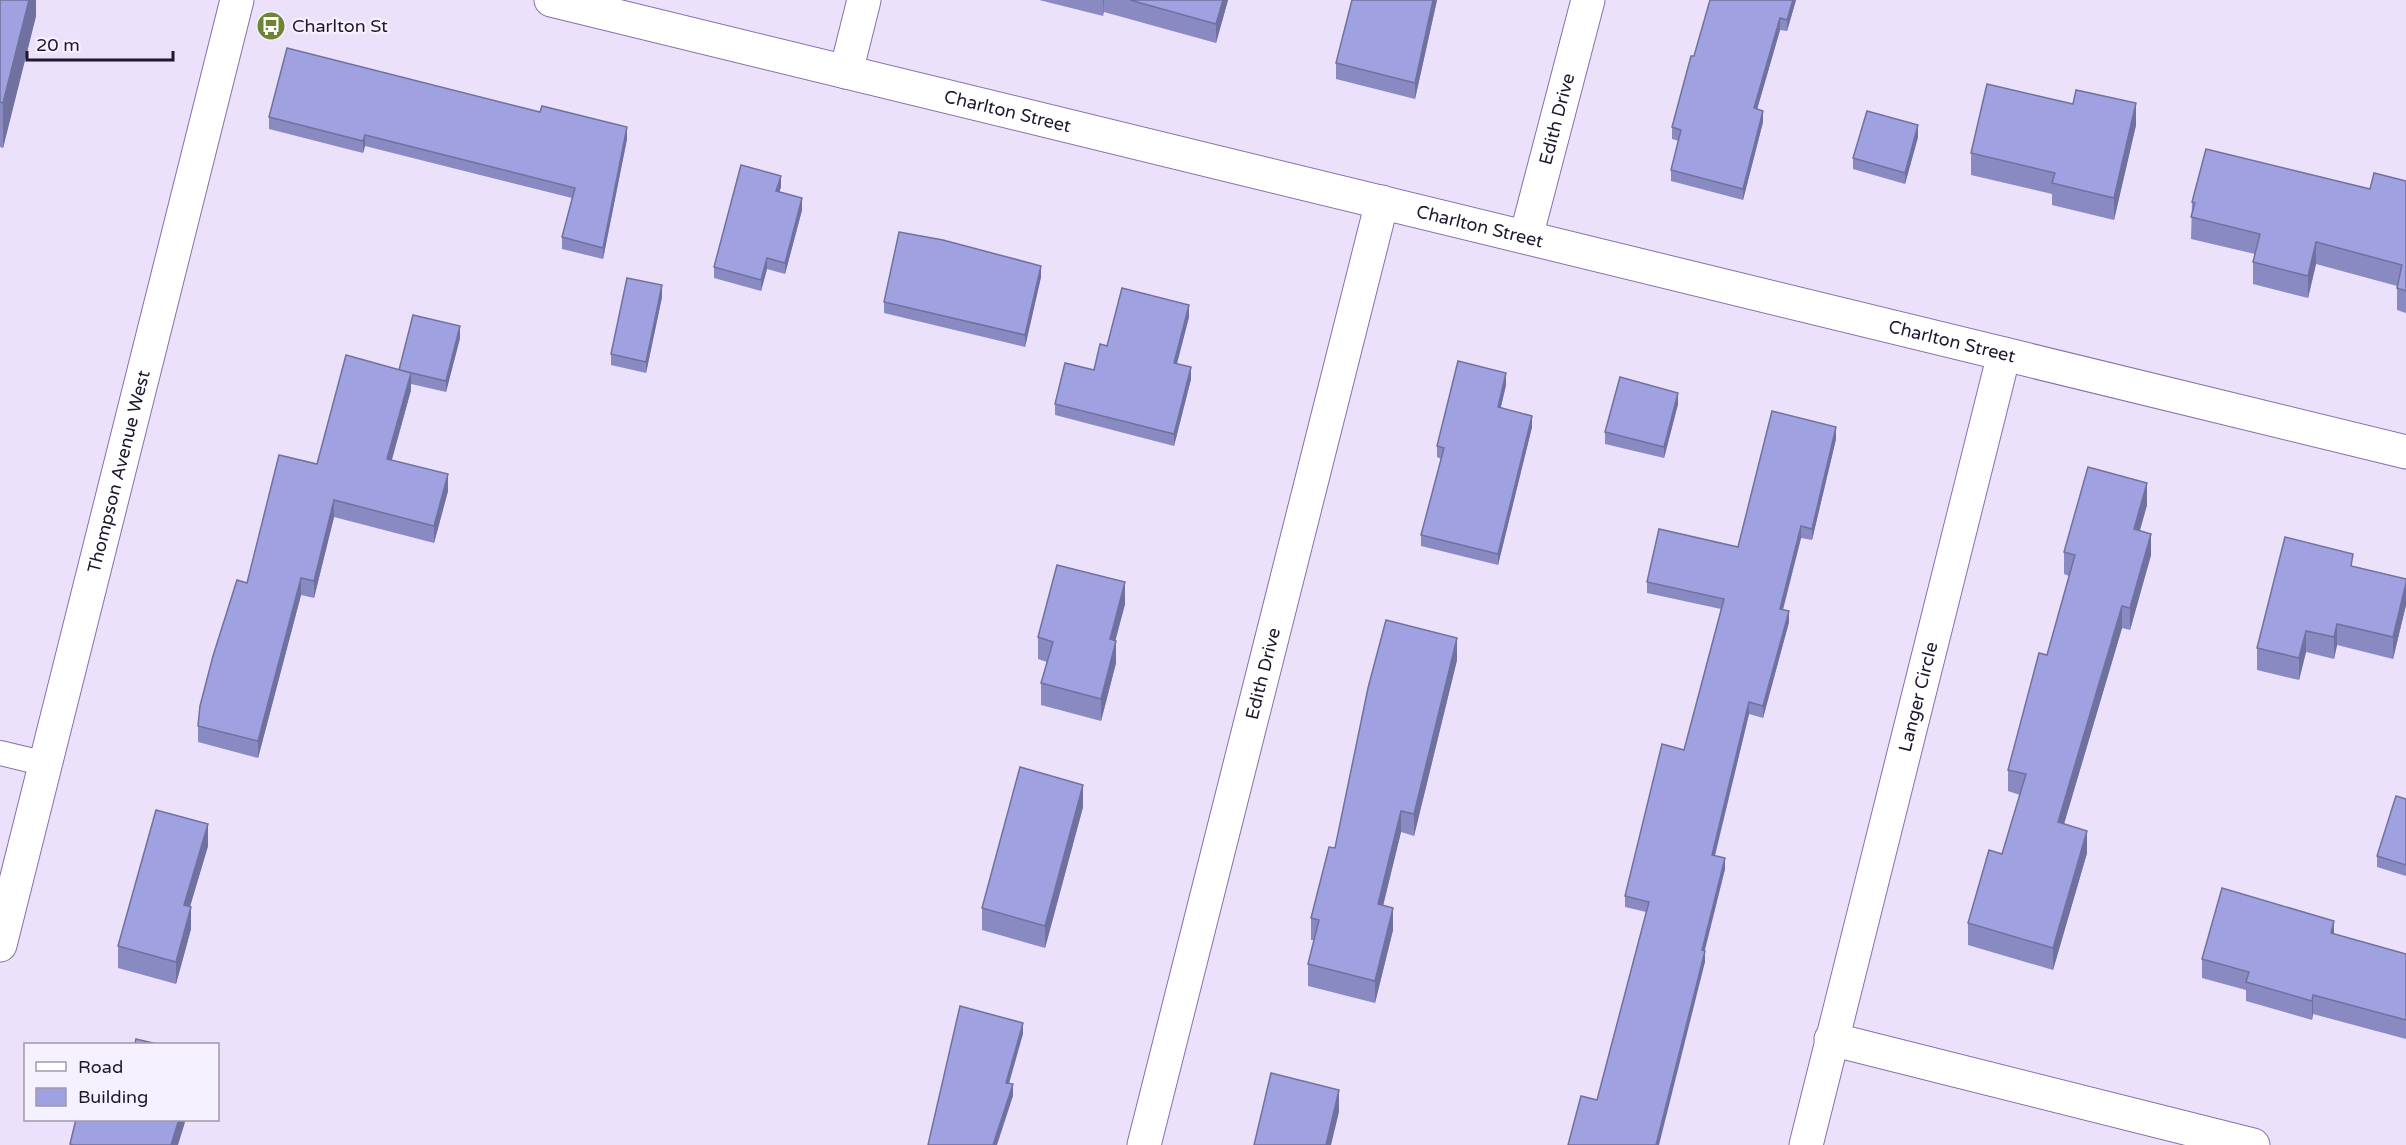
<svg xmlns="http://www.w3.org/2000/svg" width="2406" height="1145" font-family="'Varela Round',sans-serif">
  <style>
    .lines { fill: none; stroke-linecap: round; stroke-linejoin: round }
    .lane-casing { stroke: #886faa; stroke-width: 26 }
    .street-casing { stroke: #886faa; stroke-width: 35 }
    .secondary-casing { stroke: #886faa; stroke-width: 35 }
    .lane { stroke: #fff; stroke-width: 24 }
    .street { stroke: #fff; stroke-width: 33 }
    .secondary { stroke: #fff; stroke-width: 33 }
    .wall { fill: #8a8ac2 }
    .shaded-wall { fill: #70719e }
    .building { fill: #a0a1e1; stroke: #70719e; stroke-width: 1.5 }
    .labels { text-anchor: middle; stroke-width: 4.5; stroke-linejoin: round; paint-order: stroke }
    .poi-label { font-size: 18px; fill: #20162e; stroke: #f6f1fe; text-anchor: start }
    .street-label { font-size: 18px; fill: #20162e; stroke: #f6f1fe }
  </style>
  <rect width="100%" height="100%" fill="#ebe1fb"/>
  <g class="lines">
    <g class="lane-casing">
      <path id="lane" d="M0,753l46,11"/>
    </g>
    <g class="street-casing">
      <g id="street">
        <path d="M846,72l18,-72"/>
        <path id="s1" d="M1526,237l62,-237"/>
        <path d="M1831,1039l422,106"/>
        <path id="s2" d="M1144,1145l238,-943"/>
        <path id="s3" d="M1806,1145l198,-791"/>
      </g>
    </g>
    <g class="secondary-casing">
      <g id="secondary">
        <path id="s4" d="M551,0l1855,452"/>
        <path id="s5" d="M0,945l237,-945"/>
      </g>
    </g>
    <use href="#lane" class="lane"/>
    <use href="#street" class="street"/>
    <use href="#secondary" class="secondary"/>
  </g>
  <g class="wall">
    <path d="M0,0h36v16l-33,132 -3,-1z"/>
    <path d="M1039,0h189l-12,43 -112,-31 -1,4z"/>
    <path d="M1437,0l-22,99 -79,-20v-16z"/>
    <path d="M1796,0l-9,31 -7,-1 -23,79 6,13 -20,78 -72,-19v-11l8,-29 -7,-2v-12l22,-71z"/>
    <path d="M269,117l358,22 -24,120 -41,-10v-12l10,-39 -207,-52 -2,7 -94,-24z"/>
    <path d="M2136,125l-22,95 -62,-15v-11l-81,-19v-22z"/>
    <path d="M1918,137l-13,47 -52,-15v-11z"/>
    <path d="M2406,181v132l-9,-3v-24l-81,-22 -8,34 -55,-14v-22l2,-8 -64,-15 1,-37 178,-13z"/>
    <path d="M781,187l-2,5 23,18 -17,64 -18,-5 -6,22 -47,-13v-11z"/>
    <path d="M1041,277l-16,70 -141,-34v-11z"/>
    <path d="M662,297l-16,76 -35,-8v-11z"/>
    <path d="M1189,317l-12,47 14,15 -17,67 -119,-31v-11l39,-34 13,-24z"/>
    <path d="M460,338l-14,54 -35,-8v6l-19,70 56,31 -14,52 -100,-26 -20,81 -13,-3 -43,163 -60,-16v-16l49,-143 70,-119 82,-94z"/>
    <path d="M1506,385l-5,22 31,20 -34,138 -77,-19v-11l20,-76 -4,-2v-11z"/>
    <path d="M1678,404l-14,54 -59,-14v-12z"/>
    <path d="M1836,439l-24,101 -11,-2 -18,72 6,12 -26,96 -14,-4 -34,142 10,13 -21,82 1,11 -108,138 49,-188 -21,-5v-11l59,-146 37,-141 -74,-16v-11l91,-35z"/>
    <path d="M2147,505l-7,25 11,25 -21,75 -8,-2 -58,196 23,29 -34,117 -85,-25v-22l34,-69 18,-59 -12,-4v-21l39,-115 22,-79 -5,-2v-22z"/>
    <path d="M2353,566l53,13v26l-13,54 -56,-14 -3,14 -28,-7 -7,28 -42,-10v-22z"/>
    <path d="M1125,604l-10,37 1,22 -15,58 -60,-16v-22l6,-21 -9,-3v-22z"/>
    <path d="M1457,660l-43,176 -13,-4 -18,74 10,24 -18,73 -67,-17v-22l6,-24h-3v-22l24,-70z"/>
    <path d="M2406,799v77l-29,-9v-11z"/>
    <path d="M1083,807l-38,141 -63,-18v-22z"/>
    <path d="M208,846l-18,60 1,23 -15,55 -58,-16v-22z"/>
    <path d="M2334,934l72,20v85l-93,-25 -1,6 -66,-19v-11l-44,-12v-19z"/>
  </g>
  <g class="shaded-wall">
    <path d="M29,0h7v16l-33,132v-45z"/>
    <path d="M1103,0h1l-1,16z"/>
    <path d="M1223,0h5l-12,43v-19z"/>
    <path d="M1433,0h4l-22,99v-16z"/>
    <path d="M1793,0h3l-9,31v-11z"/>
    <path d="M1780,18v12l-26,90v-12z"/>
    <path d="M2136,103v22l-22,95v-22z"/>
    <path d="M1763,111v11l-20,78v-11z"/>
    <path d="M1918,125v12l-13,47v-11z"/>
    <path d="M627,127v12l-24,120v-11z"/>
    <path d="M365,135v11l-2,7v-12z"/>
    <path d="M781,176v11l-5,16v-12z"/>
    <path d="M802,198v12l-17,64v-11z"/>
    <path d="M2316,242v22l-8,34v-22z"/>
    <path d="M767,258v11l-6,22v-11z"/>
    <path d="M1041,266v11l-16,70v-12z"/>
    <path d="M662,285v12l-16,76v-11z"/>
    <path d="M1189,305v12l-15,57v-11z"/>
    <path d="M460,326v12l-14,54v-11z"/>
    <path d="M1191,367v12l-17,67v-12z"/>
    <path d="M411,373v17l-24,86v-17z"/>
    <path d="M1506,373v12l-8,33v-11z"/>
    <path d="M1678,393v11l-14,54v-11z"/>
    <path d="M1532,416v11l-34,138v-11z"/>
    <path d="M1836,427v12l-24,101v-11z"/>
    <path d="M448,474v17l-14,52v-17z"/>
    <path d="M2147,483v22l-13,46v-22z"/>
    <path d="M334,500v17l-20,81v-17z"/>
    <path d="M1801,526v12l-21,82v-11z"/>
    <path d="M2151,534v21l-21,75v-22z"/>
    <path d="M301,578v17l-43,163v-17z"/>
    <path d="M1125,582v22l-15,57v-22z"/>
    <path d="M2406,583v22l-13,54v-22z"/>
    <path d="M2122,606v22l-64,216v-22z"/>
    <path d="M1789,611v11l-26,96v-12z"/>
    <path d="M2337,624v21l-3,14v-22z"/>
    <path d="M2306,631v21l-7,28v-22z"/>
    <path d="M1457,638v22l-43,176v-22z"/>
    <path d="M1116,641v22l-15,58v-22z"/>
    <path d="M1749,702v12l-37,152v-11z"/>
    <path d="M1083,785v22l-38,141v-22z"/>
    <path d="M1401,811v21l-23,94v-22z"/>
    <path d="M208,824v22l-24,81v-22z"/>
    <path d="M2087,831v22l-34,117v-22z"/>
    <path d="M1725,858v11l-23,93v-12z"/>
    <path d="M191,907v22l-15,55v-22z"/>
    <path d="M1393,908v22l-18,73v-22z"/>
    <path d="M2334,921v18l-3,-6z"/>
    <path d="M1705,951v11l-46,183h-3z"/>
    <path d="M2313,995v19l-1,6v-19z"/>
    <path d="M1023,1023v11l-17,60v-11z"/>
    <path d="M1013,1084v12l-16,49h-4z"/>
    <path d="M1339,1090v22l-8,33h-5z"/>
    <path d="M179,1119h7l-8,26h-7z"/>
  </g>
  <g class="building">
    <path d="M0,0h29l-26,103 -3,-1z"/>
    <path d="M1130,0h93l-7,24z"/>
    <path d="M1352,0h81l-18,83 -79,-20z"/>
    <path d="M1710,0h83l-6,20 -7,-2 -26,90 9,3 -20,78 -72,-19 10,-40 -9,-3 19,-71h3z"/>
    <path d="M287,48l253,64 2,-6 85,21 -24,121 -41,-11 13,-49 -210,-53 -2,6 -94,-24z"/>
    <path d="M1987,84l86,20 3,-14 60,13 -22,95 -62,-15 3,-10 -84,-20z"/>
    <path d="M1867,111l51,14 -13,48 -52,-15z"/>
    <path d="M2206,149l164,40 4,-16 32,8v110l-9,-3 5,-23 -86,-23 -8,34 -55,-14 7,-28 -69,-17 4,-14 -3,-1z"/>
    <path d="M741,165l40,11 -5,15 26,7 -17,65 -18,-5 -6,22 -47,-13z"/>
    <path d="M899,232l44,8 98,26 -16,69 -141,-33z"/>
    <path d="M627,278l35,7 -16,77 -35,-8z"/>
    <path d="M1122,288l67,17 -15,58 17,4 -17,67 -119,-30 10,-41 29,7 6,-26 7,2z"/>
    <path d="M413,315l47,11 -14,55 -47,-11z"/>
    <path d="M346,355l65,18 -24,86 61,15 -14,52 -100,-26 -20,81 -13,-3 -43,163 -60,-15 2,-20 13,-50 24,-76 10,3 32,-128 38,9z"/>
    <path d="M1458,361l48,12 -8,34 34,9 -34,138 -77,-19 23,-87 -7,-2z"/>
    <path d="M1620,377l58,16 -14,54 -59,-15z"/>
    <path d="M1772,411l64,16 -24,102 -11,-3 -21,83 9,2 -26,95 -14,-4 -37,153 13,3 -23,92 3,1 -49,194h-88l13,-49 16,4 52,-198 -24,-6 37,-152 22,6 40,-151 -77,-17 12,-53 79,18z"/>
    <path d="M2088,467l59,16 -13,46 17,5 -21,74 -8,-2 -64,216 29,9 -34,117 -85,-25 21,-73 13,4 24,-80 -18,-4 31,-117 8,2 28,-100 -11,-3z"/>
    <path d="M2285,537l68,17 -2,12 55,13v4l-13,54 -56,-13 -3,13 -28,-6 -7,27 -42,-10z"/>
    <path d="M1057,565l68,17 -15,57 6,2 -15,58 -60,-16 12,-41 -15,-5z"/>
    <path d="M1386,620l71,18 -43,176 -13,-3 -23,93 15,4 -18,73 -67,-17 11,-44 -8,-2 18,-71 6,1 33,-160z"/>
    <path d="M1020,767l63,18 -38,141 -63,-18z"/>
    <path d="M2396,796l10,3v66l-29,-9z"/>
    <path d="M156,810l52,14 -24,81 7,2 -15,55 -58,-16z"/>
    <path d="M2222,888l112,33 -3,12 75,21v66l-93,-25 -1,6 -66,-19 3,-10 -47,-13z"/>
    <path d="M960,1006l63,17 -17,60 7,1 -20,61h-65z"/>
    <path d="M136,1039l21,5h-22z"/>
    <path d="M1271,1073l68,17 -13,55h-72z"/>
    <path d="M76,1119h103l-8,26h-98l-3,-1z"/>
  </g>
  <defs>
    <g id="bus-disc" transform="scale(1.5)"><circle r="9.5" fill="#6e8435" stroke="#f6f1fe"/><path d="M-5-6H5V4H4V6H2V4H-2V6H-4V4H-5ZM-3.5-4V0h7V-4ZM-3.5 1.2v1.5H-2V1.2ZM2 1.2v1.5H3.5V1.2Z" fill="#fff"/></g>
  </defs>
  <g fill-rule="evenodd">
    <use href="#bus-disc" x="271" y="26"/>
  </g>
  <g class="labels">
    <g class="poi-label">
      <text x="292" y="32">Charlton St</text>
    </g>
    <g class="street-label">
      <text dy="6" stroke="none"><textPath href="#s4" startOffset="470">Charlton Street</textPath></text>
      <text dy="6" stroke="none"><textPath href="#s1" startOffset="122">Edith Drive</textPath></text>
      <text dy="6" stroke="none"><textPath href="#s4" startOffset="956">Charlton Street</textPath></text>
      <text dy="6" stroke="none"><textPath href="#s4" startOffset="1442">Charlton Street</textPath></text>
      <text dy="6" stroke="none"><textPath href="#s5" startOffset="488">Thompson Avenue West</textPath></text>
      <text dy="6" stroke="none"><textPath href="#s2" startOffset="486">Edith Drive</textPath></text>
      <text dy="6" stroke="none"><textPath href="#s3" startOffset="462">Langer Circle</textPath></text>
    </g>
  </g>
  <rect x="24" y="1043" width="195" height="78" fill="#f6f1fe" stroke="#a099ab" stroke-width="1.5"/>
  <rect x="36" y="1062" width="30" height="9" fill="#ffffff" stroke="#a099ab" stroke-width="1.5"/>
  <text x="78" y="1073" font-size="18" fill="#20162e">Road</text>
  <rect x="36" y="1088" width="30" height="18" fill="#a0a1e1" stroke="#a099ab" stroke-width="1.5"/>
  <text x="78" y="1103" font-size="18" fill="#20162e">Building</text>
  <path d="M27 51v9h146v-9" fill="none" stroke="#20162e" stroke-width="3"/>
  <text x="36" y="51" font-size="18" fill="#20162e" stroke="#f6f1fe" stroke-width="4.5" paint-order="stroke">20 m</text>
</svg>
